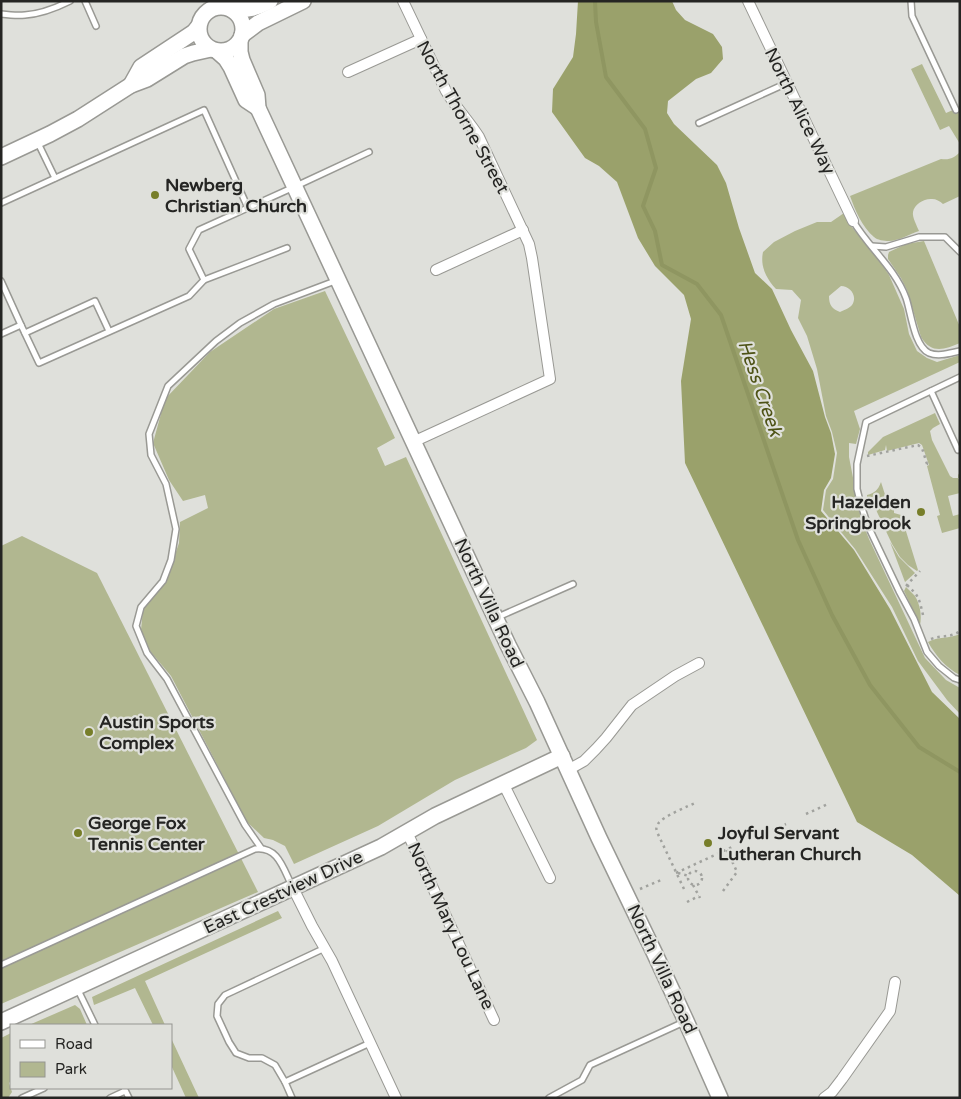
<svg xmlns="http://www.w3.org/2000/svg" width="961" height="1099" font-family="'Varela Round',sans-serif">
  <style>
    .green { fill: #b1b790; fill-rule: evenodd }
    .forest { fill: #9aa16b }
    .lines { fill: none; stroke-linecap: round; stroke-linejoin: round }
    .stream { stroke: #8f9661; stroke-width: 4 }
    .lane-casing { stroke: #999994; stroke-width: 8 }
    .street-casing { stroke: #999994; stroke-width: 12 }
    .secondary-casing { stroke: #999994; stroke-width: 18 }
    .path { stroke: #a1a29e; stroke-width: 2.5; stroke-dasharray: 2.5 4; stroke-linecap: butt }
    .lane { stroke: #fff; stroke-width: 5 }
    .street { stroke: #fff; stroke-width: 10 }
    .secondary { stroke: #fff; stroke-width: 15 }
    .poi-dot { fill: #777e29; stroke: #dfe0db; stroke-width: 2 }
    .labels { text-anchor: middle; stroke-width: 4.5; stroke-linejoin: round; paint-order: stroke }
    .street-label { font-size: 18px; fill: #252523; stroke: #dfe0db }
    .poi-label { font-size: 18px; font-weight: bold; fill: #252523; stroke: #dfe0db; text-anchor: start }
    .water-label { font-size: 19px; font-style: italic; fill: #4d5215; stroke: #dfe0db }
  </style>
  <rect width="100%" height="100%" fill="#dfe0db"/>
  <g class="green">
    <path d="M922,64l24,49 14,-6v37l-11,-18 -9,4 -29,-61z"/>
    <path d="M960,152v44l-17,8c-3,-3 -7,-5 -11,-5 -7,-1 -18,5 -19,13 -1,5 4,14 6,19 -9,3 -21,10 -30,10 -5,0 -12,-1 -15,-4 -12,-10 -19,-27 -24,-41l91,-37c9,1 13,-1 19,-7z"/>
    <path d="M844,213l2,2 5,11 29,35 9,14 15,34 5,25 8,17 10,7 10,4 23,-7v7l-106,49 6,18 -4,15 -7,-1v14l12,62 8,20 56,119 21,22 14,8v26l-13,-14 -29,-39 -26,-54 -37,-58 -32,-39 3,-20 7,-11 4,-26 -5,-21 -6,-16 -9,-47 -10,-33 -9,-18 3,-18 -9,-10 -16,-1c-10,-11 -16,-23 -13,-37l11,-10 21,-11 22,-9h14zM841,286c9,0 17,10 11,19 -2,3 -8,5 -12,7 -8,-3 -11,-7 -11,-16z"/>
    <path d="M924,241l36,86v16c-16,7 -29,11 -39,-6l-14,-47 -6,-12 -13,-19v-4l1,-3 17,-8z"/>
    <path d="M325,291l70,147 -18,10 8,18 21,-9 131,283 -11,8 -71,32 -77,46 -84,38 -9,-18 -12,-6 -9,-2 -17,-16 -76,-146 -21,-25 -9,-21 2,-21 23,-28 13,-38 1,-21 28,-14 -3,-13 -22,6 -14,-21 -16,-37 12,-44 45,-47 64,-43z"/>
    <path d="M935,413l5,11 -7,4 -3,3 2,9 18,36 3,2h5v-3l2,-3v6h-2l2,2 -1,4h1v9l-12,3 5,20 7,-2v14l-18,5 -5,-17 3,-1 -13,-49 2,-1 -7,-20 -3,-2 -32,8 -1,-6 -1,5 -17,5v-3l15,-15z"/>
    <path d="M881,482l7,22 6,4v5l7,2 17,55 -1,1 -9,-6 -8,-8 -8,-13 -15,-32 -4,-15 -6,1v-3c8,-2 11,-5 14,-13z"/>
    <path d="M22,536l75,37 161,319 -257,112v-458z"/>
    <path d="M890,542l9,15 16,16 -10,9z"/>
    <path d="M906,587c3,3 6,6 9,9 5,8 7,20 5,29l-16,-34z"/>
    <path d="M960,634v41c-14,-7 -24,-19 -32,-33 10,-6 21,-3 32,-8z"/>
    <path d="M278,911l4,7 -137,63 20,44h-12l-18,-37 -41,17 -2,-8z"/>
    <path d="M75,1005l5,4 7,16h-58z"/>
    <path d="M11,1033v48l-2,2 3,9 -4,6h-7v-60z"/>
    <path d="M171,1038l28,60h-13l-15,-33z"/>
  </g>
  <path class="forest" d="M578,1h94l4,9 9,10 28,14 9,13 1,12 -12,14 -15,6 -28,22 -1,12 7,11 43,41 9,18 13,45 16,45 17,16 19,41 22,41 12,46 6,16 4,21 -4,24 -7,12 -3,21 33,39 36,59 42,83 28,27v177l-48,-41 -55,-33 -172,-359 -4,-82 10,-62 -7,-24 -29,-29 -17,-28 -21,-56 -18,-16 -14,-8 -33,-46 1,-23 20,-32 3,-23z"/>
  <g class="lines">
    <path class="stream" d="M595,1l1,21 10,55 39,52 11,39 -13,38 12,25 7,34 35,19 24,31 77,225 34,75 38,70 49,62 41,25"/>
    <g class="lane-casing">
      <g id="lane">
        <path d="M85,1l11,25"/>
        <path d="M911,1l1,15 44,94"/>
        <path d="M1,14c8,1 16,2 24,1 16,-1 31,-7 45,-14"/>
        <path d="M699,123l88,-40"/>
        <path d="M38,143l17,35"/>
        <path d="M1,203l203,-93 44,98"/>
        <path d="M853,221c16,27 42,47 53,77 5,14 8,48 23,55 10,4 21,0 31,-2"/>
        <path d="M872,246l14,1 33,-10h26l15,15"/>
        <path d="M204,280l83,-32"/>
        <path d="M1,281l20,44"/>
        <path d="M25,333l70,-32 14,30"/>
        <path d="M1,334l20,-9 18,38 150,-67 15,-16 -15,-31 10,-19 95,-43 75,-35"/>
        <path d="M960,377l-94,45 -9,42v25l4,16 7,21 31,65 15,28 13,33 12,14 15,12 6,2"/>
        <path d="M931,391l27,59 2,-1"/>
        <path d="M498,617l75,-33"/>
        <path d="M261,848l-16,-23 -78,-146 -20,-26 -11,-27 5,-19 22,-26 8,-21 5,-31 -10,-45 -15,-29 -2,-21 19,-48 48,-45 24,-18 34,-19 61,-23"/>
        <path d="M1,965l254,-116c23,-3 28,19 37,37"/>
        <path d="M78,990l17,35"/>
        <path d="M285,1082l85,-39"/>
        <path d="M124,1088l5,10"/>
        <path d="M22,1098l22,-10"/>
        <path d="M110,1098l15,-7"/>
        <path d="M292,1098l-7,-16 -10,-17 -13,-7h-13l-13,-5 -7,-11 -12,-26 1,-12 7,-9 100,-47"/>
        <path d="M549,1098l33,-18 8,-15 94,-43"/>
      </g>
    </g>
    <g class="street-casing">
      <g id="street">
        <path d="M403,1l43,90c10,17 23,30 33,46l50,107 3,14 18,121 -137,63"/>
        <path d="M748,1l105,220"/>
        <path d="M348,72l73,-33"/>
        <path d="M436,270l87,-40"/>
        <path d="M568,770l16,-9 12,-12 10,-11 26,-33 43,-29 24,-13"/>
        <path d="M503,783l47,95"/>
        <path d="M407,832l87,188"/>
        <path d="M293,888l19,38 20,35 64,137"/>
        <path d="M824,1098l8,-6 10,-13 48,-68 5,-29"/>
      </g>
    </g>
    <g class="secondary-casing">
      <g id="secondary">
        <circle cx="221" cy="29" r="22"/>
        <path d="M231,9c17,2 25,-1 39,-8"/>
        <path d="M242,35l16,-12 45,-22"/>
        <path d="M240,41v11l2,8 15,35 1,13 250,537 29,57 62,136 55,114 32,69 34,77"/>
        <path d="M217,51l9,8 5,8 15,33 12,8"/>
        <path d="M131,85l10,-18 47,-31 6,-4 4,-5"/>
        <path d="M1,157l49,-23 28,-15 53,-34 16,-6 37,-23 9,-3 18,-4"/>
        <path d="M1,1022l380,-175 54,-31 127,-60"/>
      </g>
    </g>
    <g class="path">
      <path d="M867,456l51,-11 4,3 5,16h-1"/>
      <path d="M907,585c12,11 12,13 16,30"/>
      <path d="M906,586l14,-15"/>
      <path d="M931,639c10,-4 20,-1 29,-8"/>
      <path d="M806,814l22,-10"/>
      <path d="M773,830l13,-6"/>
      <circle cx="695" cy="878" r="7"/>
      <path d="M676,873l56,-26"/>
      <path d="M678,873l11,3"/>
      <path d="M693,885l7,13"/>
      <path d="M640,889l21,-9"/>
      <path d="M684,889l-27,-57c-1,-4 -1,-5 1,-8 3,-7 31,-18 39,-22"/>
      <path d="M723,891l14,-19 -10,-22"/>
      <path d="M687,902l12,-6"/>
    </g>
    <use href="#lane" class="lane"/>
    <use href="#street" class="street"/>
    <use href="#secondary" class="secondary"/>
  </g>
  <g class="poi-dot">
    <circle cx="155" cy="195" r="5"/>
    <circle cx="921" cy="512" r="5"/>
    <circle cx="89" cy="732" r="5"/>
    <circle cx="78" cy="833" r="5"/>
    <circle cx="708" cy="843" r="5"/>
  </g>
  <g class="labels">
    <g class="street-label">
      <text transform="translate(800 111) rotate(64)" y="6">North Alice Way</text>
      <text transform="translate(463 117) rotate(61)" y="6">North Thorne Street</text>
      <text transform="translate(489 603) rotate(65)" y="6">North Villa Road</text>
      <text transform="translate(283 892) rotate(-25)" y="6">East Crestview Drive</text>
      <text transform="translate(451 926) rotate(65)" y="6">North Mary Lou Lane</text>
      <text transform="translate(662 969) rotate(65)" y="6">North Villa Road</text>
    </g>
    <g class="poi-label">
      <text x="165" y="191">Newberg<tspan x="165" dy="21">Christian Church</tspan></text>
      <text x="911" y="508" text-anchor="end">Hazelden<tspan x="911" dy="21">Springbrook</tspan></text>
      <text x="99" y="728">Austin Sports<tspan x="99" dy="21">Complex</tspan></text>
      <text x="88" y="829">George Fox<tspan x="88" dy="21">Tennis Center</tspan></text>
      <text x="718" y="839">Joyful Servant<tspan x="718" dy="21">Lutheran Church</tspan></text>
    </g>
    <g class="water-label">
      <text transform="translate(761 388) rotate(71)" y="7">Hess Creek</text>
    </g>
  </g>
  <rect width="961" height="1099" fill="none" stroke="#252523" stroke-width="5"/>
  <rect x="10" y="1024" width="162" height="65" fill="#dfe0db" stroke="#959591"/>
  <rect x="20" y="1040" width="25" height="8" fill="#ffffff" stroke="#959591"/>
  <text x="55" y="1049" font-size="15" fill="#252523">Road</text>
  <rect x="20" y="1062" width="25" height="15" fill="#b1b790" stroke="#959591"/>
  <text x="55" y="1074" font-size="15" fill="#252523">Park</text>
</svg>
